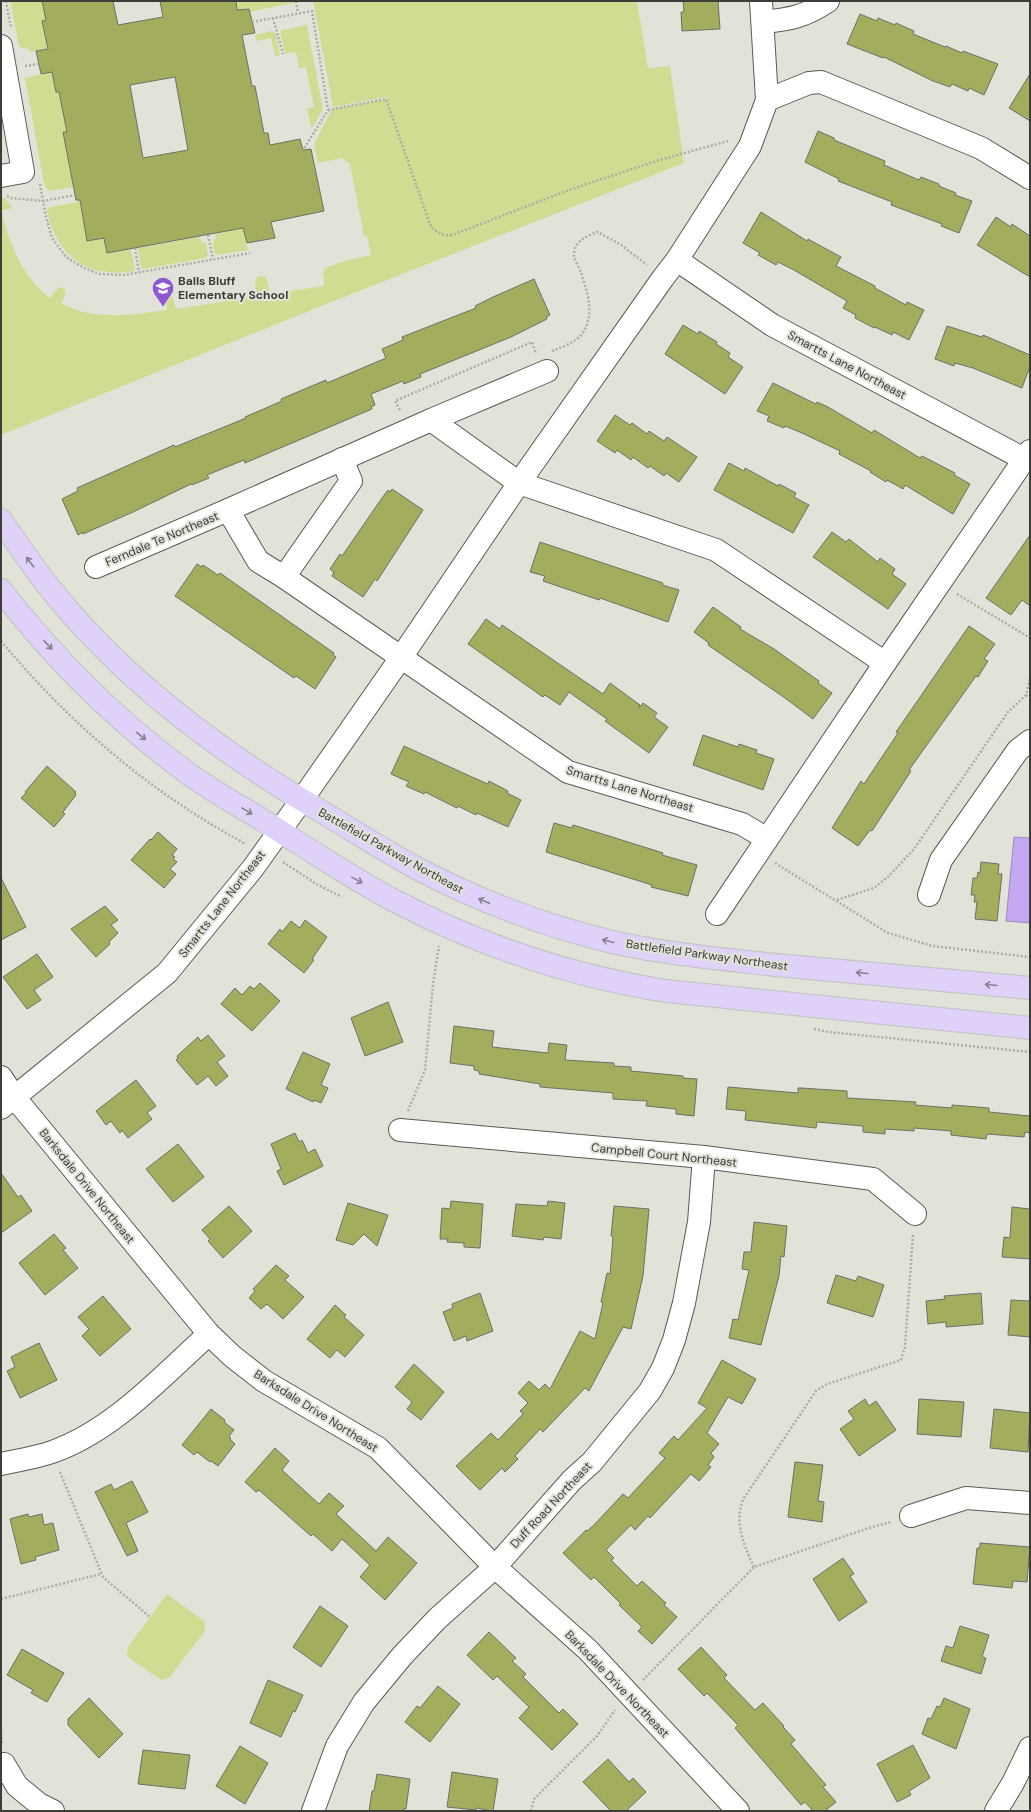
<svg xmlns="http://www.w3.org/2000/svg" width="1031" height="1812" font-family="'DM Sans',sans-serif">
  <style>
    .green { fill: #d1dc93 }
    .water { fill: #c4a9f2; stroke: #9c89bb }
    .building { fill: #a3ad5d; stroke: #6f7068; fill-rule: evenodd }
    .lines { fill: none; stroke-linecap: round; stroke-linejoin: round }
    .minor-casing { stroke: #5a5c54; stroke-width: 24 }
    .major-casing { stroke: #c1c1c0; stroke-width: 24 }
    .path { stroke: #acada5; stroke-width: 2.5; stroke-dasharray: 2 2; stroke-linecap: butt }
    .minor { stroke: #fff; stroke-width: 22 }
    .major { stroke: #dfd1f7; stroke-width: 22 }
    .oneway { stroke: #86808f }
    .labels { text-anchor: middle; stroke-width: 4; stroke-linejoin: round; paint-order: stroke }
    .poi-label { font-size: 12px; font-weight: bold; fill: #3d3d3a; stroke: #e1e3d9; text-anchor: start }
    .street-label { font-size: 12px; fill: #3d3d3a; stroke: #e1e3d9 }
  </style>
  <rect width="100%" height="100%" fill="#e1e3d9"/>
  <g class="green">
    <path d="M10,1h32l4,19 -4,1 6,28 -18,3 -1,-3 -7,-1 -3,-2z"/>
    <path d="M236,1h67l-53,11 -1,-3 -12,1z"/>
    <path d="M313,1h324l11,67 22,-2 14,97 -350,138 -333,134v-238l5,2 6,9 -11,3c9,33 21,66 49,87l8,-10 4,-1 3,3v6l-4,7c33,18 71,12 106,7l-2,-12 3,-4h4l4,15 81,-13 -2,-13 2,-6 7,-1 3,3 3,15 54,-8 -1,-14 2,-4 19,-7 27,-6 -4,-19h-3l-14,-72 -8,-6 -24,5 -4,-19 18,-35 54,-10v-2l-53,10z"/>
    <path d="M307,25l16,84 -10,18h-2l-4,-19 7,-1 -8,-40 -7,2 -3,-17 -11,2 -5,-22 3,-2z"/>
    <path d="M272,31l4,3 4,21 -5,1 -4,-18 -14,3 -2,-6z"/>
    <path d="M52,72l4,20h3l8,40 7,55 -26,4 -4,-7 -19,-106z"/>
    <path d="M77,200h3l7,41 17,-3 3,15 24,-4 4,19 -1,3c-47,8 -78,-15 -87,-61l3,-3 27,-5z"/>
    <path d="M243,228l5,22 -30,5 -3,-2 -3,-11 4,-3 -1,-5z"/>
    <path d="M199,237l3,5 4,1 2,11 -2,4 -62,11 -3,-2 -3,-19z"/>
    <path d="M167,1594l37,27 1,10 -36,47 -8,2 -34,-24 1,-9z"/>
  </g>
  <path class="water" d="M1014,837l16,1v85l-24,-2z"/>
  <g class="building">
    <path d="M42,1h71l5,24 45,-8 -3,-16h76l1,9 12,-1 6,24 -13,2 10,51h3l9,47h4l2,12 30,-6 3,11 8,-1 13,62 -53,11 4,16 -28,5 -4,-15 -136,25 -3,-15 -17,3 -7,-41h-4l-13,-68h4l-8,-40h-3l-4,-20 -11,2 -5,-23 12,-2 -6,-28 4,-1zM175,77l13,73 -45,8 -13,-73z"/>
    <path d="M683,1h35l2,28 -38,2 -1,-19h3z"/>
    <path d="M860,14l17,7 1,-3 17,7 1,-2 18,8 -1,3 32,13 1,-1 16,7 1,-2 35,13 -14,31 -15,-7 -1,3 -16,-7 -2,3 -17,-6 -49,-24 -1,1 -36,-14z"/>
    <path d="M1030,74v47l-21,-13z"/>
    <path d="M818,131l16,7v2l51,21 -1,4 35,15 2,-3 18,7v2l17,7 -1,2 17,6 -13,32 -18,-7 1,-2 -51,-19 1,-3 -54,-21 1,-2 -34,-17z"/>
    <path d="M761,212l46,29 1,-2 33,18 -5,9 39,20v2l31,17 1,-3 17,8 -15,30 -16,-8 -1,3 -17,-8 -1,1 -19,-10 1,-3 -13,-7 4,-7 -53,-31 -16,-8 -2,3 -18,-10 2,-2 -17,-10z"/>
    <path d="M996,217l15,10 1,-3 18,12v41l-53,-32z"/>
    <path d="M534,279l16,36 -4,2 1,2 -36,18 -91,37 1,3 -17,7 -1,-3 -32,13 4,11 -4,2 1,2 -127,54 -1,-3 -37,15 2,3 -17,7 -1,-1 -58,28 -50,22v-2l-5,3 -16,-36 16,-8 -1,-3 97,-43 1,2 71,-29 -1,-1 37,-16 -1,-2 45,-19 1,3 59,-25 -4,-9 21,-9 -1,-3 74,-29 -1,-2 18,-9z"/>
    <path d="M683,325l15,9 1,-3 18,11 -1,2 14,9 -2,4 15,10 -18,27 -60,-40z"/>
    <path d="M947,326l35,11 1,-2 47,20v11l-8,22 -49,-20 -18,-5 -1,3 -19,-7z"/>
    <path d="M773,383l43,21 1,-2 11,5 44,26 2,-3 46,28 2,-2 33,17 -1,2 16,9 -17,30 -48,-29 -2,4 -16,-9 -1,2 -16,-10 1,-1 -32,-17 1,-3 -38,-18 -17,-7 -1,2 -17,-7 2,-5 -12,-5z"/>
    <path d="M615,415l15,10 2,-2 15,11 2,-3 15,10 3,-4 30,20 -18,25 -13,-9 -2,3 -14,-10 -2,2 -15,-11 -2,3 -14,-10 -2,3 -18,-12z"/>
    <path d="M729,463l15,8 1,-3 33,18 1,-2 17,9 -2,4 15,8 -16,28 -79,-43z"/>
    <path d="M392,489l31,21 -46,71 -2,-2 -12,18 -31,-21 2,-4 -4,-3 10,-15 2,2 40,-58 6,-8 2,2z"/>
    <path d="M832,532l14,10 3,-3 29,23 2,-4 15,11 -3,5 14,10 -18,25 -75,-52z"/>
    <path d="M1030,535v71l-8,-6 -11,15 -25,-17z"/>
    <path d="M540,542l123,41 -1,2 17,5 -11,32 -68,-24 -1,2 -56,-19 2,-5 -15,-4z"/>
    <path d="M197,564l5,3 1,-2 15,10 2,-2 114,80 -1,2 3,2 -21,32 -19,-13 -2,2 -119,-82z"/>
    <path d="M713,607l28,20 -1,2 34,20 45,32 -1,2 14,10 -19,26 -28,-21 -77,-53 1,-2 -15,-11z"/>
    <path d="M486,619l14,10 2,-4 101,69 7,-11 30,22 -1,3 4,-5 14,10 -3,4 14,10 -19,26 -44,-32 2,-2 -38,-27 -9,13 -15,-10 -2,2 -75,-53z"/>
    <path d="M969,626l26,18 -11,15 4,2 -10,16 -2,-1 -67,94 2,1 -39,60 -2,-1 -12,16 -26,-18 29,-47 3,3 34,-51 -2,-1z"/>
    <path d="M703,735l35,12 1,-3 18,6 -1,3 18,6 -11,31 -70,-25z"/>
    <path d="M404,746l68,31 16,7 1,-3 19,10 -1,2 14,7 -13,27 -31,-14 -1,2 -18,-9 -1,2 -32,-16 -1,2 -18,-8 3,-4 -18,-8z"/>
    <path d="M47,766l29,26 -1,1 1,2 -13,17 2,2 -11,13 -33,-29 5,-5 -1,-1z"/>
    <path d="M554,823l18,5 1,-3 36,11 54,17 -1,2 35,10 -9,31 -37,-9 1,-2 -106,-33z"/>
    <path d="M158,832l19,17 -5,6 3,2 -2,2 4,3 -7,7 6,5 -12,14 -33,-28 19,-21 1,1z"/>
    <path d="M981,862l18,2 -1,10h4l-5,47 -22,-2 2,-17h-3l1,-7h-4l2,-17h4l1,-6 2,1z"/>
    <path d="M1,878l25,49 -25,13z"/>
    <path d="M105,906l13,14 -7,5 7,8 -9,9 1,2 -14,13 -25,-28z"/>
    <path d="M305,920l22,17 -15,22 2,1 -10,13 -36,-29 12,-15 2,3 9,-11 9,7z"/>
    <path d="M37,954l16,23 -19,13 7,10 -14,9 -24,-32z"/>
    <path d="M260,983l20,18 -28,30 -31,-27 14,-16 7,7 8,-9 4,3z"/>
    <path d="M388,1002l15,40 -38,14 -14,-38z"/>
    <path d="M454,1026l40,5 -2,16 56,6 1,-10 18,2 -2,15 49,3v3l17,1v4l52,5v2l14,1 -3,37 -18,-2v-5l-30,-3 1,-5 -34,-2v-6l-73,-6v-3l-61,-10v-3l-5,-1v-4l-24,-3z"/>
    <path d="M208,1035l17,21 -8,6 11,14 -12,10 -8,-10 -11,9 -21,-25 2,-2 -1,-2 21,-19 3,4z"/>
    <path d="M303,1052l27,12 -9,21 7,3 -7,15 -7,-3 -1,2 -27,-13z"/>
    <path d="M136,1080l20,26 -9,7 5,6 -24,19 -6,-8 -2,3 -9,-12 -5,4 -10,-14z"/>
    <path d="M728,1087l70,6v-5h3l46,3v7l69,4 -1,3 37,3v-3l37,3v4l41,4v17l-5,-1 -1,5 -37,-3 -1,5 -35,-4v-4l-37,-3v3l-29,-2v5l-22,-2v-6l-46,-4 -1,6 -71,-8 1,-9 -20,-2z"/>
    <path d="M295,1133l4,9 3,-2 6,13 7,-4 8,17 -39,19 -7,-14 4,-2 -10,-25z"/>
    <path d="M178,1144l26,33 -31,25 -27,-33z"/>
    <path d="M1,1173l17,24 3,-2 11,16 -31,22z"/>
    <path d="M451,1201l32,3 -3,44 -16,-1v-4l-17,-1 1,-3h-8l2,-31 8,1z"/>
    <path d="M548,1201l17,2 -4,36 -17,-2 -1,3 -31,-4 4,-32 31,2z"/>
    <path d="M348,1203l40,12 -11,31 -13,-12 -11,11 -17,-5z"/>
    <path d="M229,1206l23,25 -29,27 -15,-17 2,-2 -8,-9z"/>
    <path d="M614,1206l35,3 -6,67 -12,53 -8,-2 -34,64 -4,-3 -42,44 -3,-3 -25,27 3,3 -13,13 -3,-4 -22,22 -24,-24 35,-33 7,7 25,-26 -3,-3 8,-8 -10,-10 11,-12 10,9 6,-6 5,5 30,-58 15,8 8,-36 -2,-1 6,-29 3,1 3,-37 -2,-1z"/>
    <path d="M1012,1207l18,2v50l-28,-2 2,-20 6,1z"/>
    <path d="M754,1222l33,4 -3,31 -3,-1 -2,20 -18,69 -32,-7 4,-19 5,1 11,-50 -7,-1 2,-17h7z"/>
    <path d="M54,1234l12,14 -3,2 15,18 -33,27 -26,-32z"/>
    <path d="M276,1265l13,11 -4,4 19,17 -21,22 -16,-15 -6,5 -12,-11 6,-7 -2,-2z"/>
    <path d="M836,1275l20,6 2,-5 26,9 -11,32 -46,-14z"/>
    <path d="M480,1293l13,38 -26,10 -1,-5 -12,5 -11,-29 10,-4 -1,-4z"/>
    <path d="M981,1293l2,31 -37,3v-5l-18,2 -2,-23 19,-2 -1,-3z"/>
    <path d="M103,1296l28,33 -31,27 -18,-20 7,-7 -11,-12z"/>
    <path d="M1011,1300l19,1v36l-22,-2z"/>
    <path d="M335,1305l11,10 -2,2 20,18 -19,22 -8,-7 -7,8 -23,-19z"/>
    <path d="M39,1343l18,37 -37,18 -13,-27 8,-4 -4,-10z"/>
    <path d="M722,1360l34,19 -14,25 -14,-7 -21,36 12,11 -8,9 3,4 -6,8 3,2 -12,14 -8,-7 -41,44 -2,-2 -13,14 -4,-5 -25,25 8,8 -3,2 26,26 5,-5 24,22 -2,2 13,12 -25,27 -14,-13 4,-4 -23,-22 2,-1 -27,-27 -3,3 -28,-27 23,-23 1,1 6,-5 30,-32 5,4 37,-40 -6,-5 15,-17 4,4 29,-32 -9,-5z"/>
    <path d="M414,1364l30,28 -23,28 -14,-11 5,-7 -17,-15z"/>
    <path d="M865,1399l4,7 7,-5 20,29 -37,26 -19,-27 14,-10 -6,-8z"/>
    <path d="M919,1399l45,3 -3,35 -44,-3z"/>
    <path d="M211,1409l14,11 -1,2 10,8 -5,6 2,2 -1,1 5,5 -17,22 -7,-5 -1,1 -13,-10 -3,3 -12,-10z"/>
    <path d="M994,1409l36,4 -2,39 -38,-4z"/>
    <path d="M275,1448l14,13 -7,9 37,34 10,-11 15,13 -8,8 40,37 12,-14 29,26 -32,37 -25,-23 10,-12 -28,-26 -10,12 -19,-17 -2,2 -52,-46 -3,2 -11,-10z"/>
    <path d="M795,1462l28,3 -5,36 6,1 -2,20 -34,-5z"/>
    <path d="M132,1481l16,31 -22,11 12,28 -11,5 -32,-64 16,-8 3,6z"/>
    <path d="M28,1514l1,3 13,-3 2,11 9,-2 6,27 -24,7 1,3 -15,4 -11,-45z"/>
    <path d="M980,1543l50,4 -3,35 -14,-1 -1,7 -39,-4 4,-36h3z"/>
    <path d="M843,1558l11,16 -4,2 17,26 -28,19 -26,-42z"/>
    <path d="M320,1606l28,20 -27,41 -28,-20z"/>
    <path d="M960,1626l29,9 -7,22 4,1 -5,16 -40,-13 5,-15 7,2z"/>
    <path d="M489,1632l27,26 -4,3 14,13 -3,3 36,36 4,-4 15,15 -26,26 -33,-32 10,-11 -32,-31 -4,4 -26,-25z"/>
    <path d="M701,1647l26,28 -3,3 31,32 8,-7 21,23 -1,1 12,13 -4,4 35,41 -3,2 13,15 -11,9h-12l-8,-9 -4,3 -66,-77 3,-3 -31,-32 -3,3 -26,-27z"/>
    <path d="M22,1649l42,24 -17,29 -16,-9 2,-3 -26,-15z"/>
    <path d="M268,1680l35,15 -8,17 -2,-1 -12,26 -31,-14z"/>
    <path d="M438,1686l22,18 -30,38 -25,-20 12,-16 3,2z"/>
    <path d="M89,1698l34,36 -24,24 -31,-33v-6z"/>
    <path d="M944,1698l26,11 -14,40 -34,-15 6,-16 3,1 6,-13 3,1z"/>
    <path d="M913,1745l17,33 -21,13 2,4 -14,7 -20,-38z"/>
    <path d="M240,1746l28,17 -23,41 -29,-18z"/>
    <path d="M143,1750l47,5 -5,34 -47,-5z"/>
    <path d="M608,1759l21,23 4,-4 13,14 -20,19h-15l-28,-29z"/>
    <path d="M452,1772l46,7 -5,32 -17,-3v2l-29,-3z"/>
    <path d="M377,1774l33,5 -4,30 -2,-1v3h-35l3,-20h2z"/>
  </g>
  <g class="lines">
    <g class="minor-casing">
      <g id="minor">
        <path d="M763,22c28,-3 41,-5 65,-21"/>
        <path d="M1,46l22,126 -22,4"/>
        <path d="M767,100l42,-17 12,-1 160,66 49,30"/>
        <path d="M677,260l95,65 252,134"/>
        <path d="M431,420l116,-49"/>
        <path d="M228,510l203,-90 88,63 197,67 169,113"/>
        <path d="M96,567l132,-57 30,51 26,16 284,195 174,52 25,15"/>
        <path d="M284,577l67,-96 -9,-22"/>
        <path d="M929,895l12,-35 77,-110 12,-9"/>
        <path d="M717,914l168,-251 145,-212"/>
        <path d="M1,1077l14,21 194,236 23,22 32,25 114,67 117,119 93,83 150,161"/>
        <path d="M1,1108l166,-135 86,-105 48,-67 99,-142 119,-176 144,-205 14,-18 73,-114 17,-46 -6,-99"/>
        <path d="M400,1130l304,27 169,22 42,35"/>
        <path d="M1,1464c17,-4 34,-6 51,-12 61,-21 110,-76 157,-118"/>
        <path d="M911,1516l55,-18 64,5"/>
        <path d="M4,1764l13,22 22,18 14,7"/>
        <path d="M313,1811l24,-65 27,-44 38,-46 35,-37 58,-52 77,-87 20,-18 58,-71 13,-23 11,-28 10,-37 15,-81 5,-65"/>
        <path d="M996,1811l17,-28 17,-35"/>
      </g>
    </g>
    <g class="major-casing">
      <g id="major">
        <path d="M1,520c17,25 33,49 52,72 73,91 170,162 269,220 34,20 67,42 102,60 60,31 122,54 188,70 54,12 110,17 164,23 85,8 169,15 254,23"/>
        <path d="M1,590c52,67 113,128 181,179 23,18 49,32 74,47 15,9 29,19 44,28 31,19 62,40 95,57 86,45 176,75 271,90l364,37"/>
      </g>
    </g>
    <g class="path">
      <path d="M6,1l5,27"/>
      <path d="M296,1l2,12"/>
      <path d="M273,18l10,36"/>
      <path d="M252,22l60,-11 16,99 -25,40"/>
      <path d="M25,66l14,-2"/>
      <path d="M328,110l58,-11 45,128c7,6 12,9 21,8l117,-45 87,-29 72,-20"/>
      <path d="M40,184l6,33 6,21 14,19 18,11 16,6 24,1 126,-22"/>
      <path d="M7,196l4,2 32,3 32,-6"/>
      <path d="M208,235l5,24"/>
      <path d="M135,248l4,24"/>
      <path d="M552,351c10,-4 23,-8 30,-17 14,-20 5,-43 -2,-64 -2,-4 -5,-10 -6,-14 -1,-14 13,-21 24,-24l23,13 26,20"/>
      <path d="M400,410l-5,-9 137,-59 4,12"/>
      <path d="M957,594l73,44"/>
      <path d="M1,641c68,82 151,153 245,203"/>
      <path d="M1026,695l4,2"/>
      <path d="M283,862l35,23 22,11"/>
      <path d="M775,863l113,70 45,13 97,11"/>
      <path d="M837,900l37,-12 15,-12 25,-27 94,-137 18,-17 4,-17"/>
      <path d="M814,1029l15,3 201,20"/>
      <path d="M408,1111l17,-41 8,-86 6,-38"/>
      <path d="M60,1472l43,105 47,40"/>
      <path d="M754,1567c-10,-21 -21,-47 -10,-69l72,-107 11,-7 74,-24 4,-13 8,-113"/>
      <path d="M1,1599l100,-25"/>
      <path d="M643,1680l111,-113 115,-39 22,-6"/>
      <path d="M1,1729l1,15"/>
      <path d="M531,1811l3,-12 63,-63 18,-26"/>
    </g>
    <use href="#minor" class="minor"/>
    <use href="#major" class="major"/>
  </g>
  <defs><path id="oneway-shaft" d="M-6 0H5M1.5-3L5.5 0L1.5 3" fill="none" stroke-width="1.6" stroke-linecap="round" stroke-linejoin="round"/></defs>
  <g class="oneway">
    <use href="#oneway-shaft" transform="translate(30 562) rotate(-127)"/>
    <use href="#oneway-shaft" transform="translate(48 645) rotate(47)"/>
    <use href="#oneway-shaft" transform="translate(141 736) rotate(39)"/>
    <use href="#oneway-shaft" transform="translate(247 811) rotate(31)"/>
    <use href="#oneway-shaft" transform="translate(357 880) rotate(29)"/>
    <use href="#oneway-shaft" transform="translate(484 901) rotate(-157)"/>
    <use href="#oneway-shaft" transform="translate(608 941) rotate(-166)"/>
    <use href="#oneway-shaft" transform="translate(862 973) rotate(-175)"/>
    <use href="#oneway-shaft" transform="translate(991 985) rotate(-175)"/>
  </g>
  <defs>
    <g id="school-pin" transform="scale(1.15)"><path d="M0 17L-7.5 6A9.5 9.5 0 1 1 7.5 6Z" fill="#8d58d1" stroke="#e1e3d9"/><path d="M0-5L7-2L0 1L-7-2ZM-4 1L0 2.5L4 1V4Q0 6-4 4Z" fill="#fff"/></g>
  </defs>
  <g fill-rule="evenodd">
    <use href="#school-pin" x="163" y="288"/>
  </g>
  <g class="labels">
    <g class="poi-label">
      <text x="178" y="285">Balls Bluff<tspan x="178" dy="14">Elementary School</tspan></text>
    </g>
    <g class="street-label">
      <text transform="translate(847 365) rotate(28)" y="4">Smartts Lane Northeast</text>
      <text transform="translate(162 539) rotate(-23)" y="4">Ferndale Te Northeast</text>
      <text transform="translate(630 789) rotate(17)" y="4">Smartts Lane Northeast</text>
      <text transform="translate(391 851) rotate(29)" y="4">Battlefield Parkway Northeast</text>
      <text transform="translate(222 904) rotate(-52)" y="4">Smartts Lane Northeast</text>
      <text transform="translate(707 955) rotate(8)" y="4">Battlefield Parkway Northeast</text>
      <text transform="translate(664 1155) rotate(6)" y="4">Campbell Court Northeast</text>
      <text transform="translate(87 1186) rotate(51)" y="4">Barksdale Drive Northeast</text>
      <text transform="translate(316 1411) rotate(32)" y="4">Barksdale Drive Northeast</text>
      <text transform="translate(551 1505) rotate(-47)" y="4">Duff Road Northeast</text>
      <text transform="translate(617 1684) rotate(46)" y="4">Barksdale Drive Northeast</text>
    </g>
  </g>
  <rect width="1031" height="1812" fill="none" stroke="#3d3d3a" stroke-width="4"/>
</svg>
